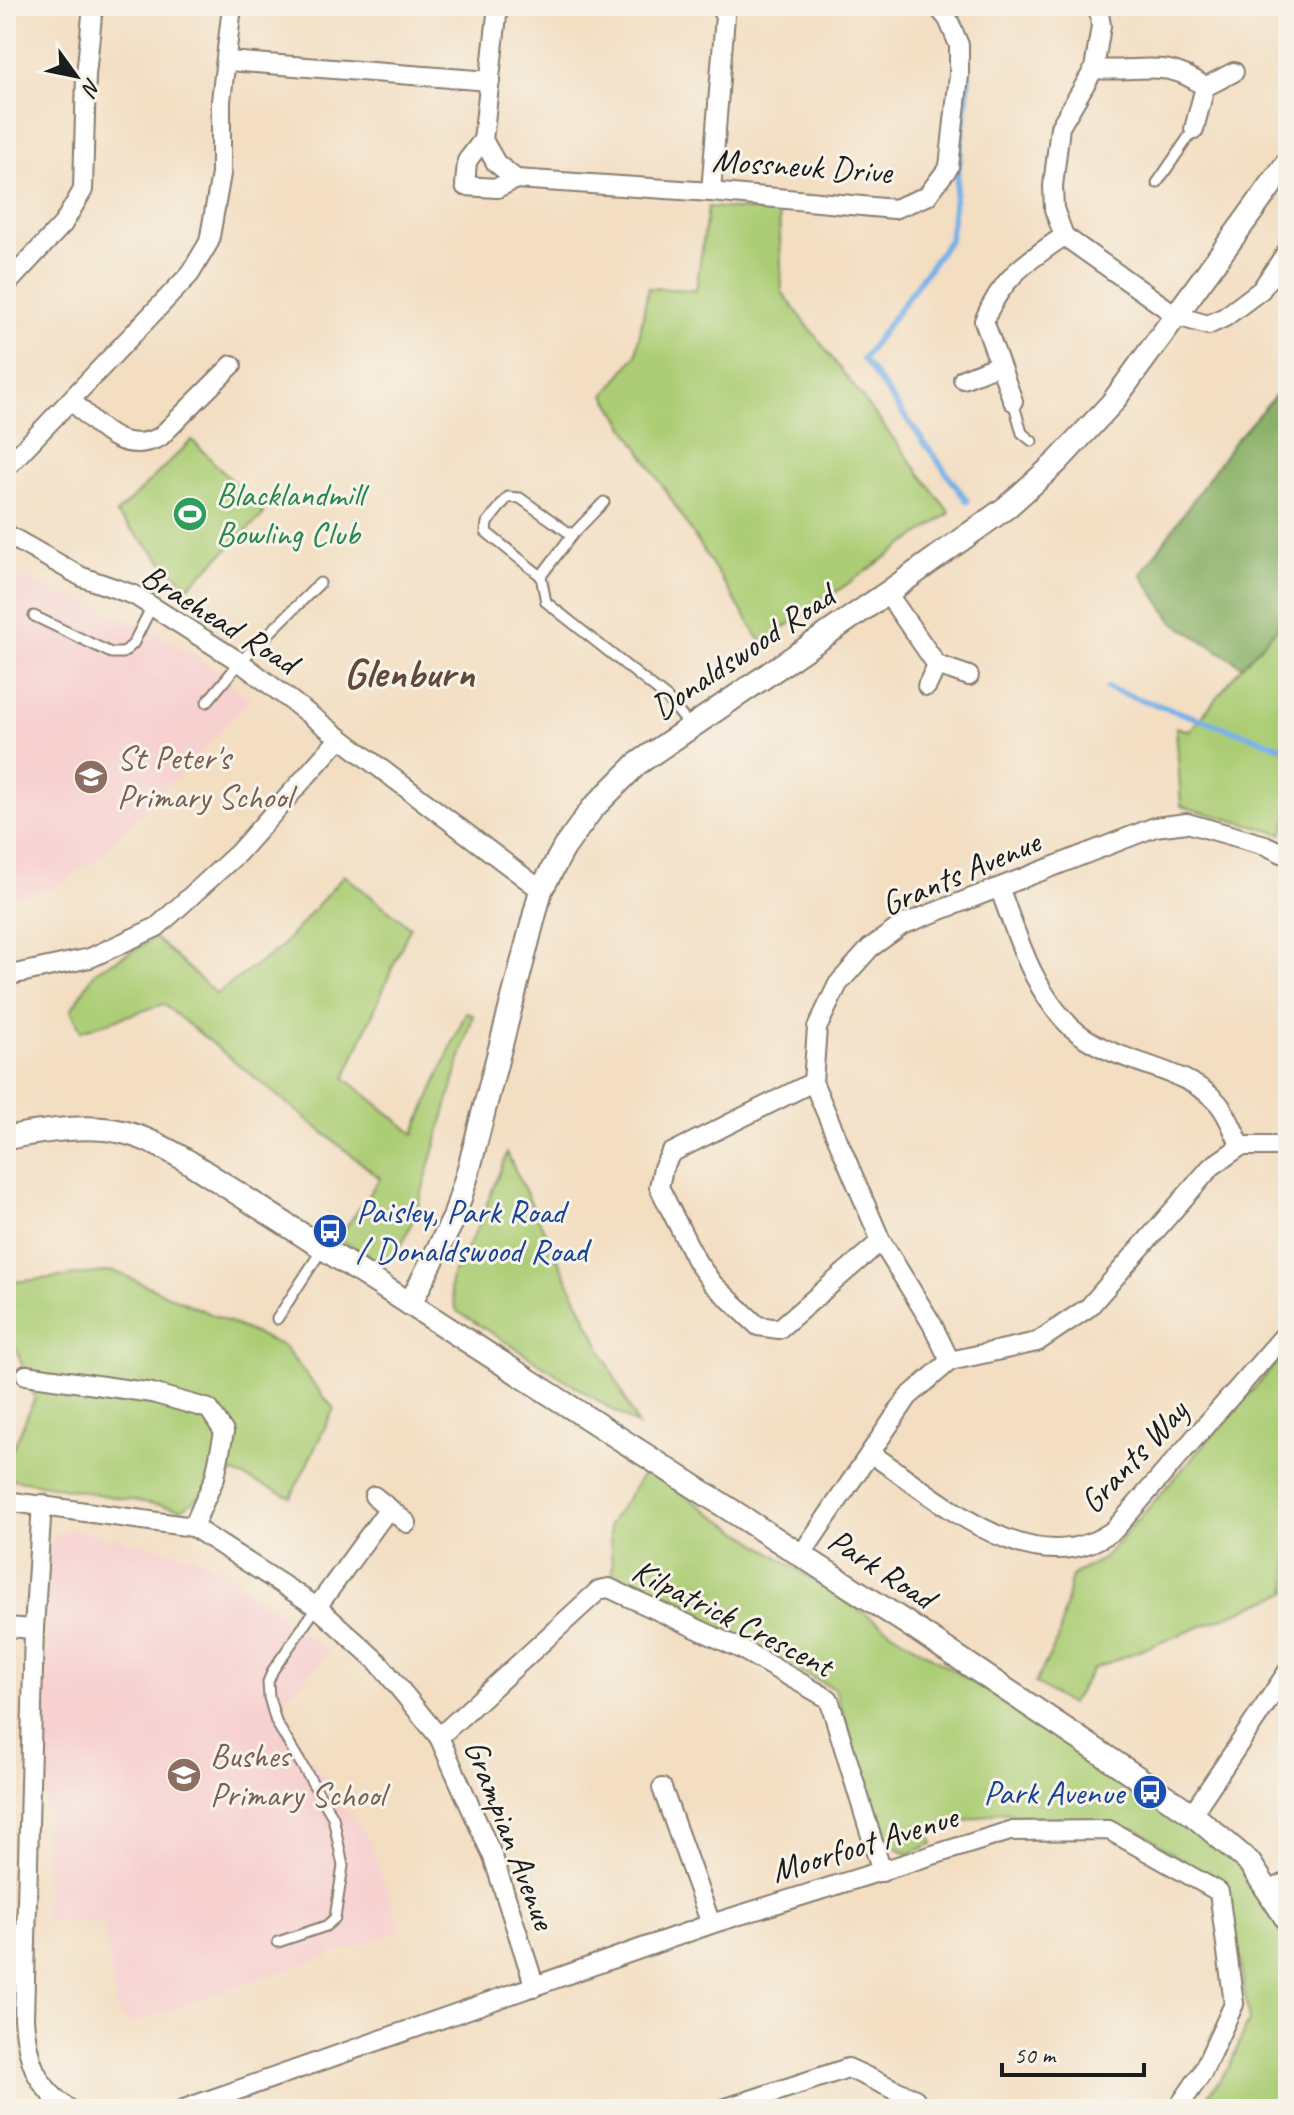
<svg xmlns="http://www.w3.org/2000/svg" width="1294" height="2115" font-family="Caveat,sans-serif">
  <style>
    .built { fill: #f7d0d0 }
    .green { fill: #accd75; stroke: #647448; stroke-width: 2 }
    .forest { fill: #89b066; stroke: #526641; stroke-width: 2 }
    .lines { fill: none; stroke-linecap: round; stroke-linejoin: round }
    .stream { stroke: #77b1e7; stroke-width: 6 }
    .service-casing { stroke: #887d6f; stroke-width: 13 }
    .minor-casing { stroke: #887d6f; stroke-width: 22 }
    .tertiary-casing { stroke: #887d6f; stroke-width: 26 }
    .service { stroke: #fff; stroke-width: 9 }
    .minor { stroke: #fff; stroke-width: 18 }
    .tertiary { stroke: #fff; stroke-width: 22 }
    .labels { text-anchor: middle; stroke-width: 6; stroke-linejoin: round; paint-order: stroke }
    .street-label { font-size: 34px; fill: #1c1c1c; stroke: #f7f3e8 }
    .leisure-label { font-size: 34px; fill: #27864d; stroke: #f7f3e8; text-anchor: start }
    .education-label { font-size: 34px; fill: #785e54; stroke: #f7f3e8; text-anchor: start }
    .transit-label { font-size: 34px; fill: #164399; stroke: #f7f3e8; text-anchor: start }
    .district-label { font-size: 42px; font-weight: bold; fill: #62473a; stroke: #f7f3e8 }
  </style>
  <rect width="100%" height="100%" fill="#f7f3e8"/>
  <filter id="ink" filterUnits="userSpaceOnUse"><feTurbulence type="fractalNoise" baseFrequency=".0125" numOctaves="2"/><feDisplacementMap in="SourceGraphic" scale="16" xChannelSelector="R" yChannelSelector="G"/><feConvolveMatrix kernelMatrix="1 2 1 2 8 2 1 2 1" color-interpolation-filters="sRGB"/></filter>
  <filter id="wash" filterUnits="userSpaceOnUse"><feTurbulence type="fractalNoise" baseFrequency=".006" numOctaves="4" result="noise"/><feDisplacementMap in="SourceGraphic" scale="32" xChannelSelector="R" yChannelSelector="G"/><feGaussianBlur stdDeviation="1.8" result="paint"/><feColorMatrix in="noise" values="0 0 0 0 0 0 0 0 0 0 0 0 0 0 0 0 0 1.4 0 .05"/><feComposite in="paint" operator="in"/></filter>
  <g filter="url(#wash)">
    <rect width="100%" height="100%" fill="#f3dec2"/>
    <g class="built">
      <path d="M6,567l32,17 111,45 37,21 65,49 -149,156 -44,32 -52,12z"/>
      <path d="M70,1529l122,26 32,16 105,82 -54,56 95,133 31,89 -273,93 -12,-16 -13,-85 -59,-3 4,-370 6,-14z"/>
    </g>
    <g class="green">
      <path d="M708,207l71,5 3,80 168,221 -188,130 -157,-248 31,-40 12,-67 48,2z"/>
      <path d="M192,440l72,74 -76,73 -72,-73z"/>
      <path d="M1288,616v200l-6,18 -101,-28 -5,-79 14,4 52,-65z"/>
      <path d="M344,875l66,52 -65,151 69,56 52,-122 7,3 -57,198 -19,42 -15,8 -44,-24 42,-61 -217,-174 -82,27 -10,-21 24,-38 60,-34 61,56 64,-46z"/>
      <path d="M507,1153l131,273 -181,-115 -7,-23 2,-13 24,-44z"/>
      <path d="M114,1271l169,75 51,63 -43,88 -57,-24 -52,36 -176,-31v-14l29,-66 -29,-75v-40z"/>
      <path d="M1288,1350v242l-195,77 -23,36 -35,-22 23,-43 14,-65 31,-16z"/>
      <path d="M646,1470l254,167 214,133 116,84 33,40 19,42 6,37 -2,136h-88l31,-42 20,-46 -19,-127 -91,-64 -140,-18 -69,19 3,13 -25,10 -17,-9 -11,-19 -45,-137 -222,-112 -4,-52z"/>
    </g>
    <path class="forest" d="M1288,381v235l-46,50 -70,-45 -31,-47 92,-131z"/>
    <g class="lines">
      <g class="stream">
        <path d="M955,18l8,8 1,14"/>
        <path d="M967,501l-104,-142 87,-120 19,-160 -2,-16"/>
        <path d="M1107,688l181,61"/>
      </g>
    </g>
  </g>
  <g filter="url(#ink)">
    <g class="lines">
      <g class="service-casing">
        <g id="service">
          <path d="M1157,183l37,-54"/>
          <path d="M1013,401l9,32 10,8"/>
          <path d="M572,535l32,-33"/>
          <path d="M541,576l-55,-44 1,-9 21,-26 12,1 52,37 -31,41 5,26 121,96 23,28"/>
          <path d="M34,616l77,37h12l10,-9 19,-38"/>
          <path d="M207,702l33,-40 80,-79"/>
          <path d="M277,1319l46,-71"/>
          <path d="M278,1942l48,-16 9,-8 8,-52 -10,-49 -57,-95 -7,-25 -1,-15 5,-12 44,-63"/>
        </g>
      </g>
      <g class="minor-casing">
        <g id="minor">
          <path d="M498,6l-15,134 -16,21 -2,25 32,2 19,-9 195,13 183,17 33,-13 22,-29 10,-92v-30l-11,-26 -11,-13"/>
          <path d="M1098,6l3,20 -7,43 -34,58 -7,59 1,23 10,27 113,80 31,9 17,-8 36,-27 27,-40"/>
          <path d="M228,61l262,20"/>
          <path d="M1094,69c46,4 71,-12 111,18"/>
          <path d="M1194,129l11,-42 29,-15"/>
          <path d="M483,140l13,23 20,16"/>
          <path d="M711,192l14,-176 -6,-10"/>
          <path d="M6,285l57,-61 20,-34 3,-115 7,-69"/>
          <path d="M963,379l35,-14"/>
          <path d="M72,401c27,25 49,55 88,36l72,-72"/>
          <path d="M1013,401l-29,-80c18,-44 42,-59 80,-85"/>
          <path d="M6,468l184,-194 19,-32 12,-68v-73l11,-95"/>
          <path d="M6,534l76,43 52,18 106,67 301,228"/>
          <path d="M887,593l50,72 32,11"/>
          <path d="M927,686l10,-21"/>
          <path d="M1000,890c18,47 33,101 71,137 41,38 112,37 147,76 10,11 16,30 23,43"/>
          <path d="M6,976l84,-18 67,-31 81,-74 102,-115"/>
          <path d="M813,1082l-142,71 -8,15 -4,19 38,75 16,22 45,42 21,3 102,-88"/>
          <path d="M950,1361l-18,-37 -51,-83 -68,-159 4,-54 21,-44 32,-36 32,-23 253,-98 32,-4 78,22 23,11"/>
          <path d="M26,1375l126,18 57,16 15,23 -9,45 -22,50"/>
          <path d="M870,1453c67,44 164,137 245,76l173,-198"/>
          <path d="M374,1496l33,27"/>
          <path d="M6,1501l187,26 124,80 61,55 61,75 54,120 42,130"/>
          <path d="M42,1504l-8,125 -10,390c3,39 11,67 45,90"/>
          <path d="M801,1555l107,-158 42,-36 87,-19 52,-35 122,-140 30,-21h47"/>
          <path d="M317,1607l72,-99"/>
          <path d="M6,1627l28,2"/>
          <path d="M439,1737l160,-147 10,-2 132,61 88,50 53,173"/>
          <path d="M662,1788l49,136"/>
          <path d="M1192,1814l96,-143"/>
          <path d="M1270,1890l18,-8"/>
          <path d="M184,2109l527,-185 299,-93 99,-1 110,62 15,112 -32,69 -25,36"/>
          <path d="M723,2109l125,-41 67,31 6,10"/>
        </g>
      </g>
      <g class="tertiary-casing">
        <g id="tertiary">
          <path d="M6,1139c13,-5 29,-6 43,-8 59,-8 89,0 140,31l716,460 287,192 57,48 39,59"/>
          <path d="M410,1304l44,-86 14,-46 73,-282 23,-42 28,-39 45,-45 250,-171 120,-86 50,-45 55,-59 176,-241"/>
        </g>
      </g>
      <use href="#service" class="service"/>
      <use href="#minor" class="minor"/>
      <use href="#tertiary" class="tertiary"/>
    </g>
  </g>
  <defs>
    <g id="stadium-disc" transform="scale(1.8)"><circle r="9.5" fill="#2e9e5b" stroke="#f7f3e8"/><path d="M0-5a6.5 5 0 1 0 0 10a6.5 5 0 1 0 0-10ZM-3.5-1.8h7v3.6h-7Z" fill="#fff"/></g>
    <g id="school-disc" transform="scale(1.8)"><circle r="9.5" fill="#8d6e63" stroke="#f7f3e8"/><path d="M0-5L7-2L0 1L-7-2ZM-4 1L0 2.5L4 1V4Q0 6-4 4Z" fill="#fff"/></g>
    <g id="bus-disc" transform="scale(1.8)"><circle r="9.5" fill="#1a4fb4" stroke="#f7f3e8"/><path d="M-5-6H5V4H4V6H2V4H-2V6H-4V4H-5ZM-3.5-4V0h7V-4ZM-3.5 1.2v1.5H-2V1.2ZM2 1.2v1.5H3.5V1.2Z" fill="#fff"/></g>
  </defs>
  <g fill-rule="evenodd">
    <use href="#stadium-disc" x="190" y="514"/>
    <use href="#school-disc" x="91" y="777"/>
    <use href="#bus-disc" x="330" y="1231"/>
    <use href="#school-disc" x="184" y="1775"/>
    <use href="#bus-disc" x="1150" y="1792"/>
  </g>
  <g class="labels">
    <g class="street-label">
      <text transform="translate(802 165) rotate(4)" y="12">Mossneuk Drive</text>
      <text transform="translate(220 618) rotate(32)" y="12">Braehead Road</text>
      <text transform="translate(742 651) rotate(-34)" y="12">Donaldswood Road</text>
      <text transform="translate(960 872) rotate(-23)" y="12">Grants Avenue</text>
      <text transform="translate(1133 1456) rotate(-47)" y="12">Grants Way</text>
      <text transform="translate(882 1568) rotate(33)" y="12">Park Road</text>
      <text transform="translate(733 1617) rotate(27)" y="12">Kilpatrick Crescent</text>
      <text transform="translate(511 1834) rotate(69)" y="12">Grampian Avenue</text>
      <text transform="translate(864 1843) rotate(-17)" y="12">Moorfoot Avenue</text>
    </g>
    <g class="leisure-label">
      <text x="216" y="506">Blacklandmill<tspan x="216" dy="39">Bowling Club</tspan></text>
    </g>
    <g class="education-label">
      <text x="117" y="769">St Peter's<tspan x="117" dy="39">Primary School</tspan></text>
      <text x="210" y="1767">Bushes<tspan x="210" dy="39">Primary School</tspan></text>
    </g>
    <g class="transit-label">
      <text x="356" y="1223">Paisley, Park Road<tspan x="356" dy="39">/ Donaldswood Road</tspan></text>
      <text x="1124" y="1804" text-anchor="end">Park Avenue</text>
    </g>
    <g class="district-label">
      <text x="409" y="687">Glenburn</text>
    </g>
  </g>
  <rect width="1294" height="2115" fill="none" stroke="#f7f3e8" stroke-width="32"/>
  <g transform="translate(76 76) rotate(123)" stroke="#f7f3e8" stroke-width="6" paint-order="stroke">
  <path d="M0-6L14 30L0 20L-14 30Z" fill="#1c1c1c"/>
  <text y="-12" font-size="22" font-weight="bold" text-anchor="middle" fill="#1c1c1c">N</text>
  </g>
  <path d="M1002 2063v12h142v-12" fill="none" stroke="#1c1c1c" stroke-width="4"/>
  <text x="1014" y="2063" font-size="24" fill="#1c1c1c" stroke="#f7f3e8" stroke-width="6" paint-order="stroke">50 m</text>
</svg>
